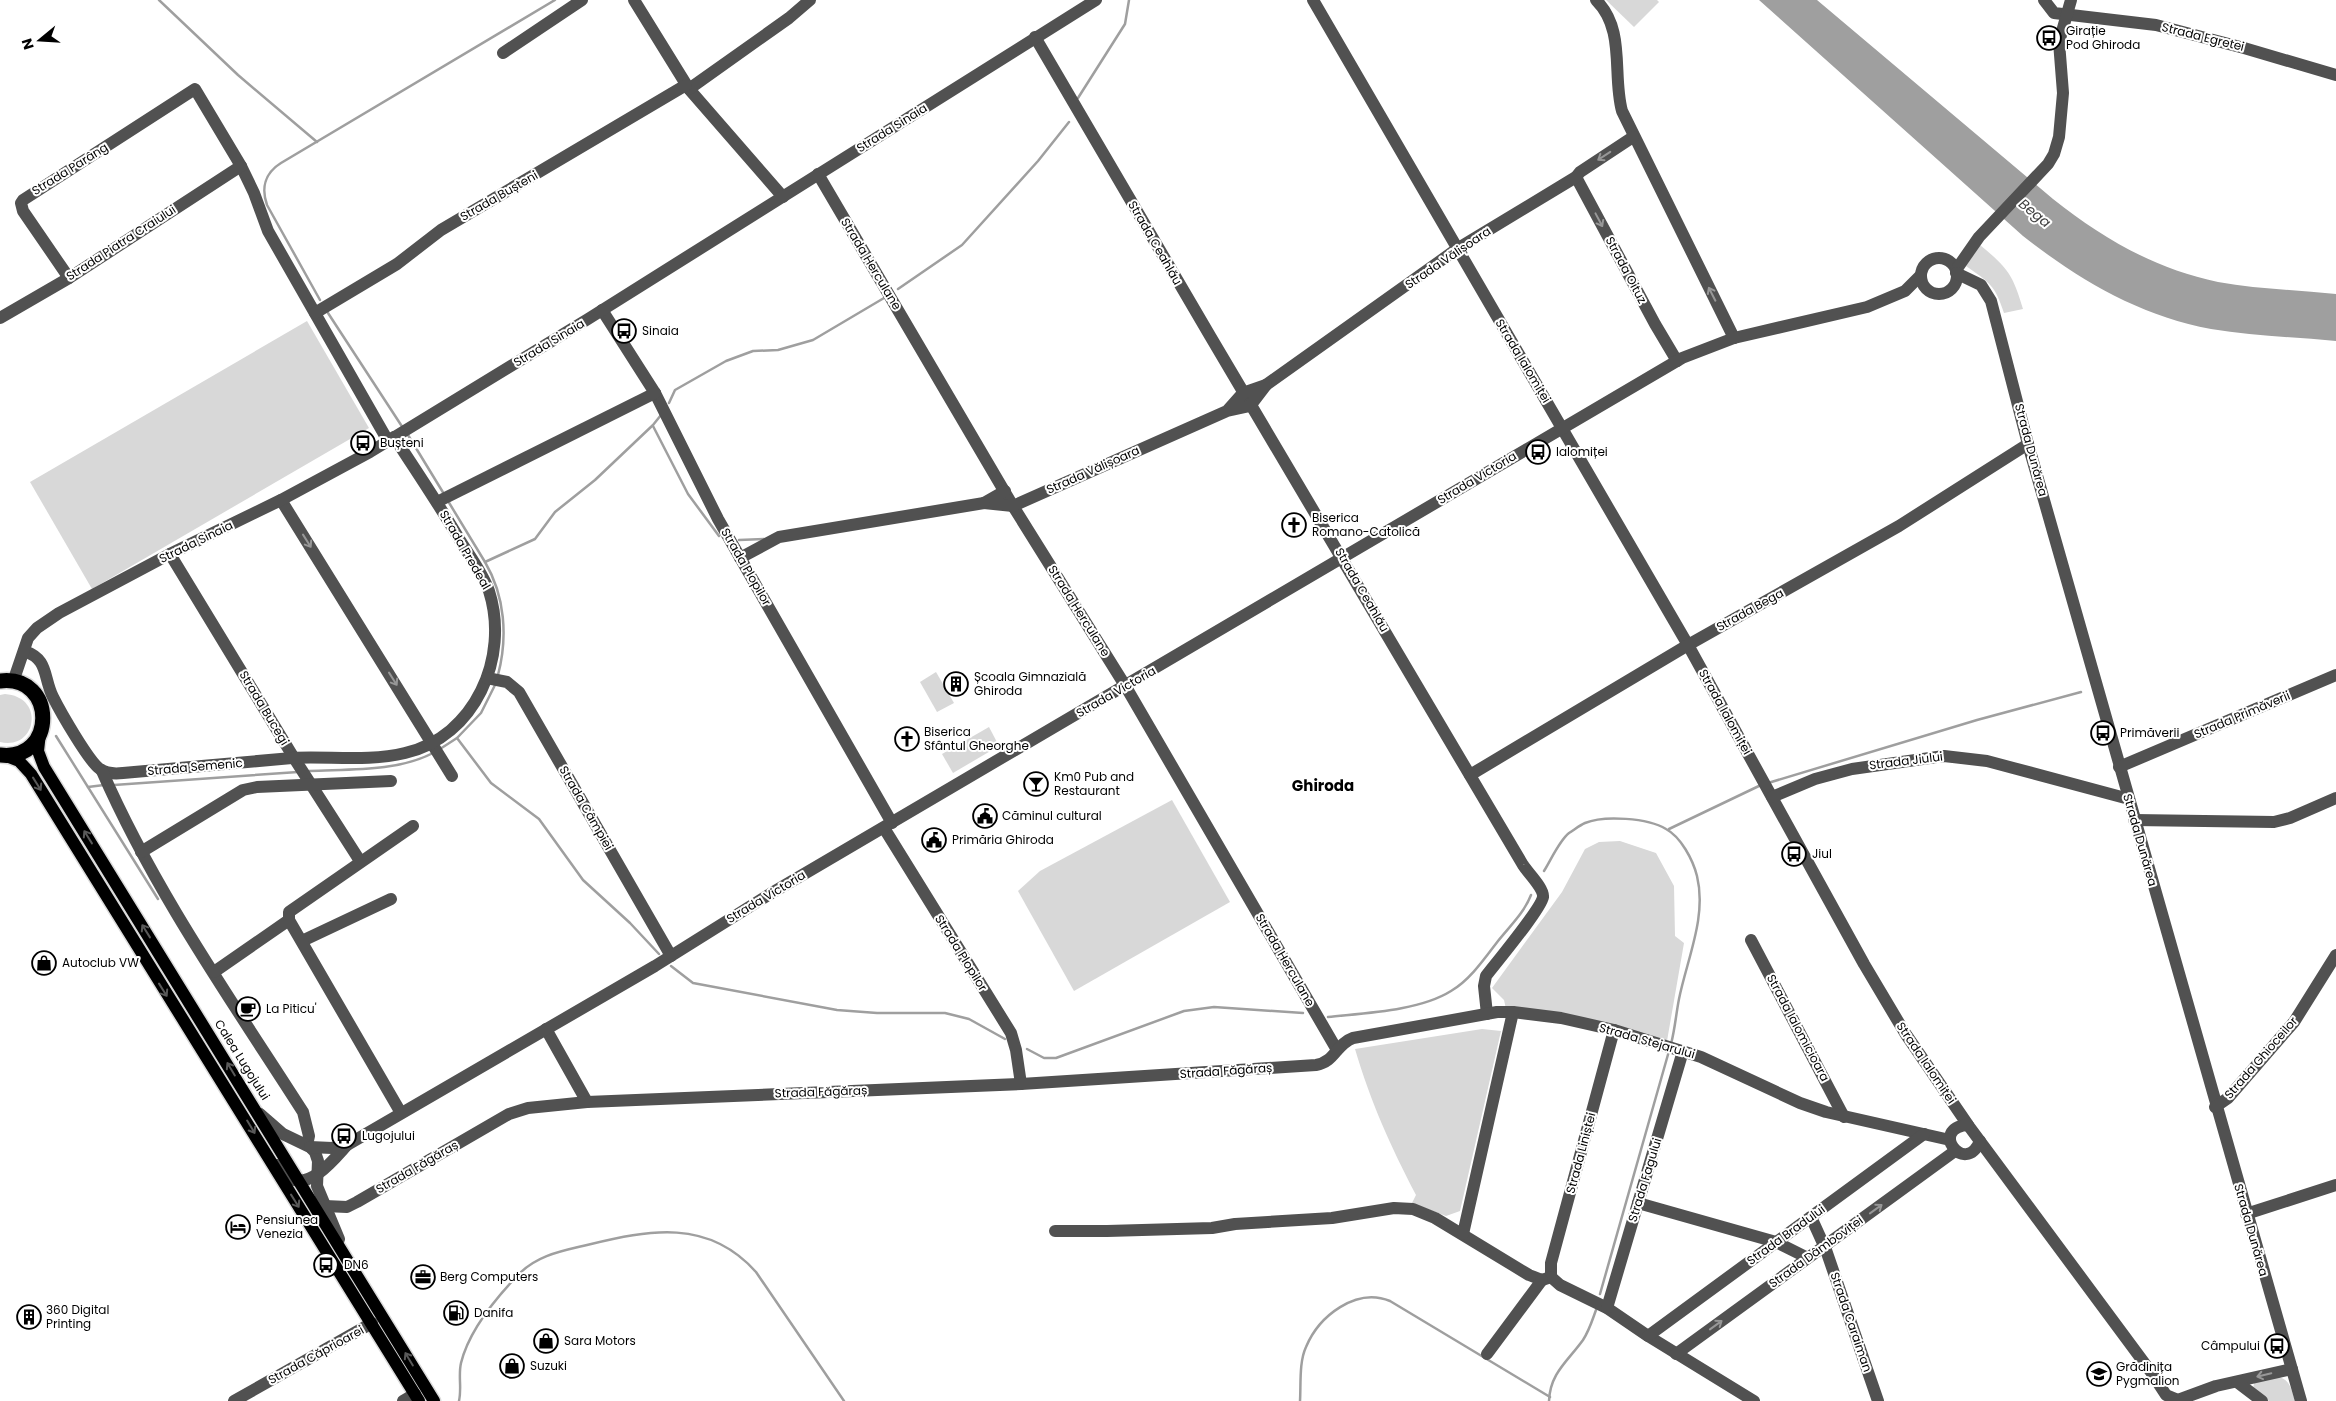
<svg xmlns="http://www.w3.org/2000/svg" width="2336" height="1401" font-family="Poppins,sans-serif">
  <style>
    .green { fill: #d8d8d8 }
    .water { fill: #9f9f9f }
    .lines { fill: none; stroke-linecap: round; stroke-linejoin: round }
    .stream { stroke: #9f9f9f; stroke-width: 2.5 }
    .major-casing { stroke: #dbdbdb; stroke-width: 15 }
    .highway-casing { stroke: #dbdbdb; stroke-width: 18 }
    .minor { stroke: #515151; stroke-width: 12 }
    .major { stroke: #000; stroke-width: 12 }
    .highway { stroke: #000; stroke-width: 15 }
    .oneway { stroke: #979797 }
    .oneway2 { stroke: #595959 }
    .labels { text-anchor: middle; stroke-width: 4; stroke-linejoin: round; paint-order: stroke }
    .poi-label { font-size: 12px; fill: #000; stroke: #fff; text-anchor: start }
    .street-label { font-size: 12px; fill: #000; stroke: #fff }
    .water-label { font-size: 14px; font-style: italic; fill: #404040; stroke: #fff }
    .quarter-label { font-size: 15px; font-weight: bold; fill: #000; stroke: #fff }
  </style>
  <rect width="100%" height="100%" fill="#fff"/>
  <g class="green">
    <path d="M1606,0h51l2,2 -25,25z"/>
    <path d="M1980,245c28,23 33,30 43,64l-19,4c-9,-28 -14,-30 -38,-47z"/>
    <path d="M307,321l62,107 -277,161 -62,-107z"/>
    <path d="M936,672l18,31 -17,9 -17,-30z"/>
    <path d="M5,694c41,3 31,57 -5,48v-47z"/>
    <path d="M989,727l10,19 -46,27 -11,-19z"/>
    <path d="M1172,800l58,102 -156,89 -56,-100 22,-20z"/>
    <path d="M1620,841l36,12 18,33 1,50 9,7 -17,98 -161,-32 -2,-9 -12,-12 70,-96 23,-43 14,-7z"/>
    <path d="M1482,1029l19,2 -41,180 -14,5 -34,-13 4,-8c-26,-50 -45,-92 -61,-146z"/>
    <path d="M2276,1376c14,3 15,12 19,25h-26l-16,-12 1,-6z"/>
  </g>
  <path class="water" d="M1759,0h58l236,199c50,40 103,70 165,83 39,7 79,8 118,12v47c-41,-4 -84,-5 -125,-12 -71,-13 -132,-49 -188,-93z"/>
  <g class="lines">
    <g class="stream">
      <path d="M159,0l79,75 79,67"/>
      <path d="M1078,98l47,-74 4,-24"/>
      <path d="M898,289l64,-44 76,-84 31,-39"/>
      <path d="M320,300l-53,-95c-6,-17 -2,-32 14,-42l274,-163"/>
      <path d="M328,313l75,115"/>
      <path d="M669,403l6,-13 51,-29 27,-10 25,-1 35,-10 71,-42"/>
      <path d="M653,426l35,68 31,42"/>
      <path d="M408,435l36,59"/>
      <path d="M448,501l37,61"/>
      <path d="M739,540l25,-1"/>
      <path d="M498,675c10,-38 7,-79 -13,-113l50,-23 20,-27 40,-32 58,-55 8,-10"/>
      <path d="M496,683l-15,30 -24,25 34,45 48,36 44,61 47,43 29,31"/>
      <path d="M56,736l102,163"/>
      <path d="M440,749l17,-11"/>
      <path d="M309,771c41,-2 87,1 124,-18"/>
      <path d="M1768,783l209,-63 104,-28"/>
      <path d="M114,785l184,-13"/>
      <path d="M88,787l16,-2"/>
      <path d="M1669,829l92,-44"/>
      <path d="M1544,871c7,-11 15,-30 25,-38 5,-3 11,-8 16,-10 19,-8 63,-5 81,6 15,8 27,31 31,47 10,41 -10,83 -18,123 -3,15 -4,30 -8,45"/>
      <path d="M671,966l22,17 144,27 40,3h68l24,6 36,20"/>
      <path d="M1328,1017c37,-4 91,-6 123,-26 19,-11 34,-33 47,-50 12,-15 26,-28 33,-46"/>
      <path d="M1027,1049l17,9h12l128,-47 30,-4 89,6"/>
      <path d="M1600,1294l69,-243"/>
      <path d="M459,1401c3,-13 -1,-25 2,-38 8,-33 34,-64 57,-88 19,-20 44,-24 69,-30 62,-15 121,-27 169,27l88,129"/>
      <path d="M1300,1401c1,-17 -1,-39 6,-54 13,-31 50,-60 84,-46l160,96"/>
      <path d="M1549,1401c1,-28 19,-40 34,-61 6,-9 9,-19 13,-30"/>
    </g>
    <g class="major-casing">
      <g id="major">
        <path d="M40,733l-2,18 6,16 390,634"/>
        <path d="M4,755l15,6 12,13 388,627"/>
      </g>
    </g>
    <g class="highway-casing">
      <path id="highway" d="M0,681c57,-7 57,81 0,74"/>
    </g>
    <g class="minor">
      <path d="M634,0l55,89 94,108"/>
      <path d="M1313,0l375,645 176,319 41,69 63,92 183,247 15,23 12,5 38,-14 76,-17"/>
      <path d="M1596,0c30,30 16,74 26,111l112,227"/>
      <path d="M2044,0l10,13 102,12 88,23 92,27"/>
      <path d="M1035,37c161,277 325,552 488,828 5,8 21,23 20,32 -2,12 -47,66 -57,79l-2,10 3,28"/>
      <path d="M503,53l79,-53"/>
      <path d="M689,89l100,-71 21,-18"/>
      <path d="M818,174l195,332 113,181 211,363"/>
      <path d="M1576,177l79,147 22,37"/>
      <circle cx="1939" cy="276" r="18"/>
      <path d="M1956,270l23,-33 69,-73 6,-10 5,-17 4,-44 -4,-51 12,-42"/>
      <path d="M1956,273l25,12 10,16 37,143 273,957"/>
      <path d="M69,278l-46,-67 -2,-8 2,-3 172,-111 46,77 13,27 14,38 120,210"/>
      <path d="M602,310l53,83 63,126 174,304"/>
      <path d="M315,313l82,-49 44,-34 245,-145"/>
      <path d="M0,318l69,-40 172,-112"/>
      <path d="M1266,385l191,-136 119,-72 4,-5 53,-35"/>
      <path d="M1005,491l-21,12 29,3 214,-95 23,-5 16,-21 -23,8 -16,18"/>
      <path d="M281,500l171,276"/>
      <path d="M437,502l218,-109"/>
      <path d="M170,554l124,204 66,103"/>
      <path d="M740,558l39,-21 205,-34"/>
      <path d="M24,651c25,8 19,26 29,46 7,14 36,65 47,72 7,5 15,5 23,4 56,-5 113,-10 169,-15 37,-2 77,4 113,-5 70,-16 105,-96 84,-162 -6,-17 -18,-33 -28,-49 -21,-36 -44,-70 -67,-105"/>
      <path d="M487,678l20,4 12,10 152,264"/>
      <path d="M13,682l15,-44 9,-10 22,-15 111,-59 111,-54 89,-48 218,-133 508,-319"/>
      <path d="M2119,767l217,-92"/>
      <path d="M102,771c53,121 130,230 201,341l6,24 -2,9"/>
      <path d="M1470,775l218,-130 211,-119 129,-82"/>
      <path d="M1772,797l43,-18 37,-10 92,-13 43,5 142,38"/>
      <path d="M2134,820l140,2 16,-4 46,-20"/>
      <path d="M884,828l127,205 5,17 5,34"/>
      <path d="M141,852l102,-62 14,-3 134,-6"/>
      <path d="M1751,940l93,177"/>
      <path d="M302,941l89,-42"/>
      <path d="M214,972l75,-52"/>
      <path d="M546,1029l41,73"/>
      <path d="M2215,1107l13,-9 66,-76 42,-67"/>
      <path d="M401,1113l-112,-193v-8l124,-86"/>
      <path d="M260,1114l23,20 27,13 5,5 3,9 -1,25 22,53"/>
      <path d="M1968,1125c-40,3 -3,52 12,16"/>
      <path d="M310,1147l22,1 15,-3 308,-179 115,-72 912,-536 52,-20 133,-31 38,-16 16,-16"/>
      <path d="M277,1165c4,5 8,11 14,14 21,9 44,-21 56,-34"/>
      <path d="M1638,1203l138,39 32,16"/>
      <path d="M325,1206l22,1 10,-5 152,-88 19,-6 59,-6 434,-18 295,-19c19,-3 20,-21 37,-27l144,-26h16l48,6 53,12 87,27 99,46 26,9 124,28"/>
      <path d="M2246,1214l90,-29"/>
      <path d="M1811,1217l15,33 52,151"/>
      <path d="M1055,1231h52l105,-3 23,-4 97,-6 62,-10 19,1 22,9 94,57 13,5 9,-3"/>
      <path d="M1463,1234l50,-222"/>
      <path d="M1551,1277v-14l63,-233"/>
      <path d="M1551,1277l9,8 47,23 41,28 106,65"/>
      <path d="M1607,1308l76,-257"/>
      <path d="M1648,1336l276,-202"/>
      <path d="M1487,1354l55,-74"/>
      <path d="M1676,1354l279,-203"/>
      <path d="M2237,1382l25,19"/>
      <path d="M234,1401l138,-78"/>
      <path d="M403,1401l12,-7"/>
    </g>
    <use href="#major" class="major"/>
    <use href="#highway" class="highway"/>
  </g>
  <defs><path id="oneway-shaft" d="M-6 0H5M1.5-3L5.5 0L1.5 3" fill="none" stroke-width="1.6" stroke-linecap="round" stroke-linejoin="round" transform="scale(1.25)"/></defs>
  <g class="oneway">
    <use href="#oneway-shaft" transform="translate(1604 156) rotate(147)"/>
    <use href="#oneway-shaft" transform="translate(1599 220) rotate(62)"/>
    <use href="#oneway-shaft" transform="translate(1712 294) rotate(-117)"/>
    <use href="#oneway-shaft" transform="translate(307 541) rotate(58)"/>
    <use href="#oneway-shaft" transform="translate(393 679) rotate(58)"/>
    <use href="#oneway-shaft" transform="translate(1876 1209) rotate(-36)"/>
    <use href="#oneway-shaft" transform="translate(1716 1325) rotate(-36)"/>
    <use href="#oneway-shaft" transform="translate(2264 1375) rotate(167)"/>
  </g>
  <g class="oneway2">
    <use href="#oneway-shaft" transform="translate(37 784) rotate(58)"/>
    <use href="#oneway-shaft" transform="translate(88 837) rotate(-122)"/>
    <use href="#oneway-shaft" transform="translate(146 931) rotate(-122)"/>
    <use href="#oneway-shaft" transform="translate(163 990) rotate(58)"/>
    <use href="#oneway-shaft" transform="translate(231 1069) rotate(-121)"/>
    <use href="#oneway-shaft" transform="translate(251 1127) rotate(59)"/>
    <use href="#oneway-shaft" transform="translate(295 1201) rotate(58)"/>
    <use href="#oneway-shaft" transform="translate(409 1359) rotate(-121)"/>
  </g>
  <defs>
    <g id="bus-ring" transform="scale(1.25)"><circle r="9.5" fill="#fff" stroke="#000" stroke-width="1.5"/><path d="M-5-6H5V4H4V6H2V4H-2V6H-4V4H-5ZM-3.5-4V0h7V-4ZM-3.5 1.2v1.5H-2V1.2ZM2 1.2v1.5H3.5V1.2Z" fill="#000"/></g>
    <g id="church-ring" transform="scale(1.25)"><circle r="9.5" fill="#fff" stroke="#000" stroke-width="1.5"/><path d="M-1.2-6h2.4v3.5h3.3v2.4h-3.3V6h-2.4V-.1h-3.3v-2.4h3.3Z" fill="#000"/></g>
    <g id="building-ring" transform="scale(1.25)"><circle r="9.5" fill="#fff" stroke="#000" stroke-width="1.5"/><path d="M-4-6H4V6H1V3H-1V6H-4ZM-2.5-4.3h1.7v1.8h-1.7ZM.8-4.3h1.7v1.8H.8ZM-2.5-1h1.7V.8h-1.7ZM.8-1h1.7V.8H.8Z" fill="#000"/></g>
    <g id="bar-ring" transform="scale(1.25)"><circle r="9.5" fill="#fff" stroke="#000" stroke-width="1.5"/><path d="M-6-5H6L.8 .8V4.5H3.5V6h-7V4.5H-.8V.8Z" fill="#000"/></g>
    <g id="civic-ring" transform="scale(1.25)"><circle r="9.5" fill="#fff" stroke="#000" stroke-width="1.5"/><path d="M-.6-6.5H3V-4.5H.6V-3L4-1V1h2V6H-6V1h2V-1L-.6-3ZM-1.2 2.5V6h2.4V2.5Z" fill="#000"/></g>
    <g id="shop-ring" transform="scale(1.25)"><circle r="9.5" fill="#fff" stroke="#000" stroke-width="1.5"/><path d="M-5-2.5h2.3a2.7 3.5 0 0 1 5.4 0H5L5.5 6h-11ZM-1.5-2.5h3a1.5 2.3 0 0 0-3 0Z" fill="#000"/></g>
    <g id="cafe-ring" transform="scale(1.25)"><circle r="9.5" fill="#fff" stroke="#000" stroke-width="1.5"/><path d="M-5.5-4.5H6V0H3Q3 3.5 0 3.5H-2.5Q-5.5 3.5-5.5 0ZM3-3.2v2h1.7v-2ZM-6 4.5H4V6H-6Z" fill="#000"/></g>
    <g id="hotel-ring" transform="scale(1.25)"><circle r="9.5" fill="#fff" stroke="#000" stroke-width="1.5"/><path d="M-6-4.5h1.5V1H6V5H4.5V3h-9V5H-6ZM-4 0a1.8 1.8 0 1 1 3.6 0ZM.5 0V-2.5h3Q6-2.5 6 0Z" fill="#000"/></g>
    <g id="office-ring" transform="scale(1.25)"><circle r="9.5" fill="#fff" stroke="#000" stroke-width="1.5"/><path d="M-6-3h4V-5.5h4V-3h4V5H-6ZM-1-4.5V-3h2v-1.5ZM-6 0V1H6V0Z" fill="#000"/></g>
    <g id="fuel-ring" transform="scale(1.25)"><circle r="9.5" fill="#fff" stroke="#000" stroke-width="1.5"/><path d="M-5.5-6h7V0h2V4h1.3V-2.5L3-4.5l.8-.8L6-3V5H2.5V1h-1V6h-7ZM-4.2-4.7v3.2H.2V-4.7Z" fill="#000"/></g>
    <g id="school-ring" transform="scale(1.25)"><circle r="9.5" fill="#fff" stroke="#000" stroke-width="1.5"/><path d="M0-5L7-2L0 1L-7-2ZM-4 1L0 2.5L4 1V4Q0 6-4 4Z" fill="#000"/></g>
  </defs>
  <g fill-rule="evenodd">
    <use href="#bus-ring" x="2049" y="38"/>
    <use href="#bus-ring" x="624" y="331"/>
    <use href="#bus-ring" x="363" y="443"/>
    <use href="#bus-ring" x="1538" y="452"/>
    <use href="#church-ring" x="1294" y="525"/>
    <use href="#building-ring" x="956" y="684"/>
    <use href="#bus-ring" x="2103" y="733"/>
    <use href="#church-ring" x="907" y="739"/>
    <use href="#bar-ring" x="1036" y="784"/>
    <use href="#civic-ring" x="985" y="816"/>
    <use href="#civic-ring" x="934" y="840"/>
    <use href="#bus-ring" x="1794" y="854"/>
    <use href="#shop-ring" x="44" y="963"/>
    <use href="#cafe-ring" x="248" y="1009"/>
    <use href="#bus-ring" x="344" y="1136"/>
    <use href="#hotel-ring" x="238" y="1227"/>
    <use href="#bus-ring" x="326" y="1265"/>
    <use href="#office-ring" x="423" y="1277"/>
    <use href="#fuel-ring" x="456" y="1313"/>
    <use href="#building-ring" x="29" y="1317"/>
    <use href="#shop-ring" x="546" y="1341"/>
    <use href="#bus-ring" x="2277" y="1346"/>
    <use href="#shop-ring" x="512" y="1366"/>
    <use href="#school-ring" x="2099" y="1374"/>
  </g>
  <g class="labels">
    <g class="poi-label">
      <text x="2066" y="35">Girație<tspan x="2066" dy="14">Pod Ghiroda</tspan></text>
      <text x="642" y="335">Sinaia</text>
      <text x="380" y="447">Bușteni</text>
      <text x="1556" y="456">Ialomiței</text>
      <text x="1312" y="522">Biserica<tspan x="1312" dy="14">Romano-Catolică</tspan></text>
      <text x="974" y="681">Școala Gimnazială<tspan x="974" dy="14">Ghiroda</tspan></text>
      <text x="924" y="736">Biserica<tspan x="924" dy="14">Sfântul Gheorghe</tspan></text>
      <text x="2120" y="737">Primăverii</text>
      <text x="1054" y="781">Km0 Pub and<tspan x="1054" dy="14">Restaurant</tspan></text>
      <text x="1002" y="820">Căminul cultural</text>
      <text x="952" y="844">Primăria Ghiroda</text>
      <text x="1812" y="858">Jiul</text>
      <text x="62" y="967">Autoclub VW</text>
      <text x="266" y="1013">La Piticu'</text>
      <text x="362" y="1140">Lugojului</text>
      <text x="256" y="1224">Pensiunea<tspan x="256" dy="14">Venezia</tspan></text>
      <text x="344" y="1269">DN6</text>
      <text x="440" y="1281">Berg Computers</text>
      <text x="46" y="1314">360 Digital<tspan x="46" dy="14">Printing</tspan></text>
      <text x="474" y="1317">Danifa</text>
      <text x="564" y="1345">Sara Motors</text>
      <text x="2260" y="1350" text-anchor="end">Câmpului</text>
      <text x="530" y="1370">Suzuki</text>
      <text x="2116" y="1371">Grădinița<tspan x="2116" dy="14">Pygmalion</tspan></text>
    </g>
    <g class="street-label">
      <text transform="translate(2203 37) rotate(14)" y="4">Strada Egretei</text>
      <text transform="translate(892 128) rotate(-32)" y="4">Strada Sinaia</text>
      <text transform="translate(70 169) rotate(-32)" y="4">Strada Parâng</text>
      <text transform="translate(499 196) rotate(-30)" y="4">Strada Bușteni</text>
      <text transform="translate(121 243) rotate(-33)" y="4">Strada Piatra Craiului</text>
      <text transform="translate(1155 243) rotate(60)" y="4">Strada Ceahlău</text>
      <text transform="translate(1448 258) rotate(-34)" y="4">Strada Vălișoara</text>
      <text transform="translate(871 264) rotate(59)" y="4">Strada Herculane</text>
      <text transform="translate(1626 270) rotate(62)" y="4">Strada Oituz</text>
      <text transform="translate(549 343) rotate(-31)" y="4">Strada Sinaia</text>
      <text transform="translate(1523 361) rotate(59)" y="4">Strada Ialomiței</text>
      <text transform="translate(2031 450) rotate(75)" y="4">Strada Dunărea</text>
      <text transform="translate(1093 470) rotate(-24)" y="4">Strada Vălișoara</text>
      <text transform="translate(1477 478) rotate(-31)" y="4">Strada Victoria</text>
      <text transform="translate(196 542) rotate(-26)" y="4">Strada Sinaia</text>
      <text transform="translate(465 550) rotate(60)" y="4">Strada Predeal</text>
      <text transform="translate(746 567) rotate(60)" y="4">Strada Plopilor</text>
      <text transform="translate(1362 590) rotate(60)" y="4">Strada Ceahlău</text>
      <text transform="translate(1750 610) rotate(-29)" y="4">Strada Bega</text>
      <text transform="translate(1079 611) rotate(58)" y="4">Strada Herculane</text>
      <text transform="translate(1116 692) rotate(-30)" y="4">Strada Victoria</text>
      <text transform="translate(264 708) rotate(59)" y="4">Strada Bucegi</text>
      <text transform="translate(1725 712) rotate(61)" y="4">Strada Ialomiței</text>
      <text transform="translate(2242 715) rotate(-23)" y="4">Strada Primăverii</text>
      <text transform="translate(1906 761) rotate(-7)" y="4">Strada Jiului</text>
      <text transform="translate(195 767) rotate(-5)" y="4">Strada Semenic</text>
      <text transform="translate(586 808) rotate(60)" y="4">Strada Câmpiei</text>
      <text transform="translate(2140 840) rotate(74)" y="4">Strada Dunărea</text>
      <text transform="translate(766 897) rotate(-31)" y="4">Strada Victoria</text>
      <text transform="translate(961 953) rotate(58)" y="4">Strada Plopilor</text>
      <text transform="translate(1285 960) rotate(60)" y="4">Strada Herculane</text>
      <text transform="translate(1798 1028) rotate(62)" y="4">Strada Ialomicioara</text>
      <text transform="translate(1647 1041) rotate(16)" y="4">Strada Stejarului</text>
      <text transform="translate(2261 1058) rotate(-49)" y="4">Strada Ghioceilor</text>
      <text transform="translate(242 1060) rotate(58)" y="4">Calea Lugojului</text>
      <text transform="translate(1926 1063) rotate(56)" y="4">Strada Ialomiței</text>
      <text transform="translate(1226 1071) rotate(-4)" y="4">Strada Făgăraș</text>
      <text transform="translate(821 1092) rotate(-2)" y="4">Strada Făgăraș</text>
      <text transform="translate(1581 1153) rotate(-75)" y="4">Strada Liniștei</text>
      <text transform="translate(417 1167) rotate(-30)" y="4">Strada Făgăraș</text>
      <text transform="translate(1645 1180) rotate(-73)" y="4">Strada Fagului</text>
      <text transform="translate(2251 1230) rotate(74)" y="4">Strada Dunărea</text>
      <text transform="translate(1786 1235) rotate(-36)" y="4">Strada Bradului</text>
      <text transform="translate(1816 1252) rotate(-36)" y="4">Strada Dâmboviței</text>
      <text transform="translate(1851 1322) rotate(71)" y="4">Strada Caraiman</text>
      <text transform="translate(316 1355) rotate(-29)" y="4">Strada Căprioarei</text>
    </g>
    <g class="water-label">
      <text transform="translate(2035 213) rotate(39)" y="5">Bega</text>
    </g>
    <g class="quarter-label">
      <text x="1323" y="791">Ghiroda</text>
    </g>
  </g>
  <g transform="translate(40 40) rotate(252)" stroke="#ffffff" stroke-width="4" paint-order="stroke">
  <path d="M0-4L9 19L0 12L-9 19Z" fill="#000000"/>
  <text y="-8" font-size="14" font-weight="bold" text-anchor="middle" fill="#000000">N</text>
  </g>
</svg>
